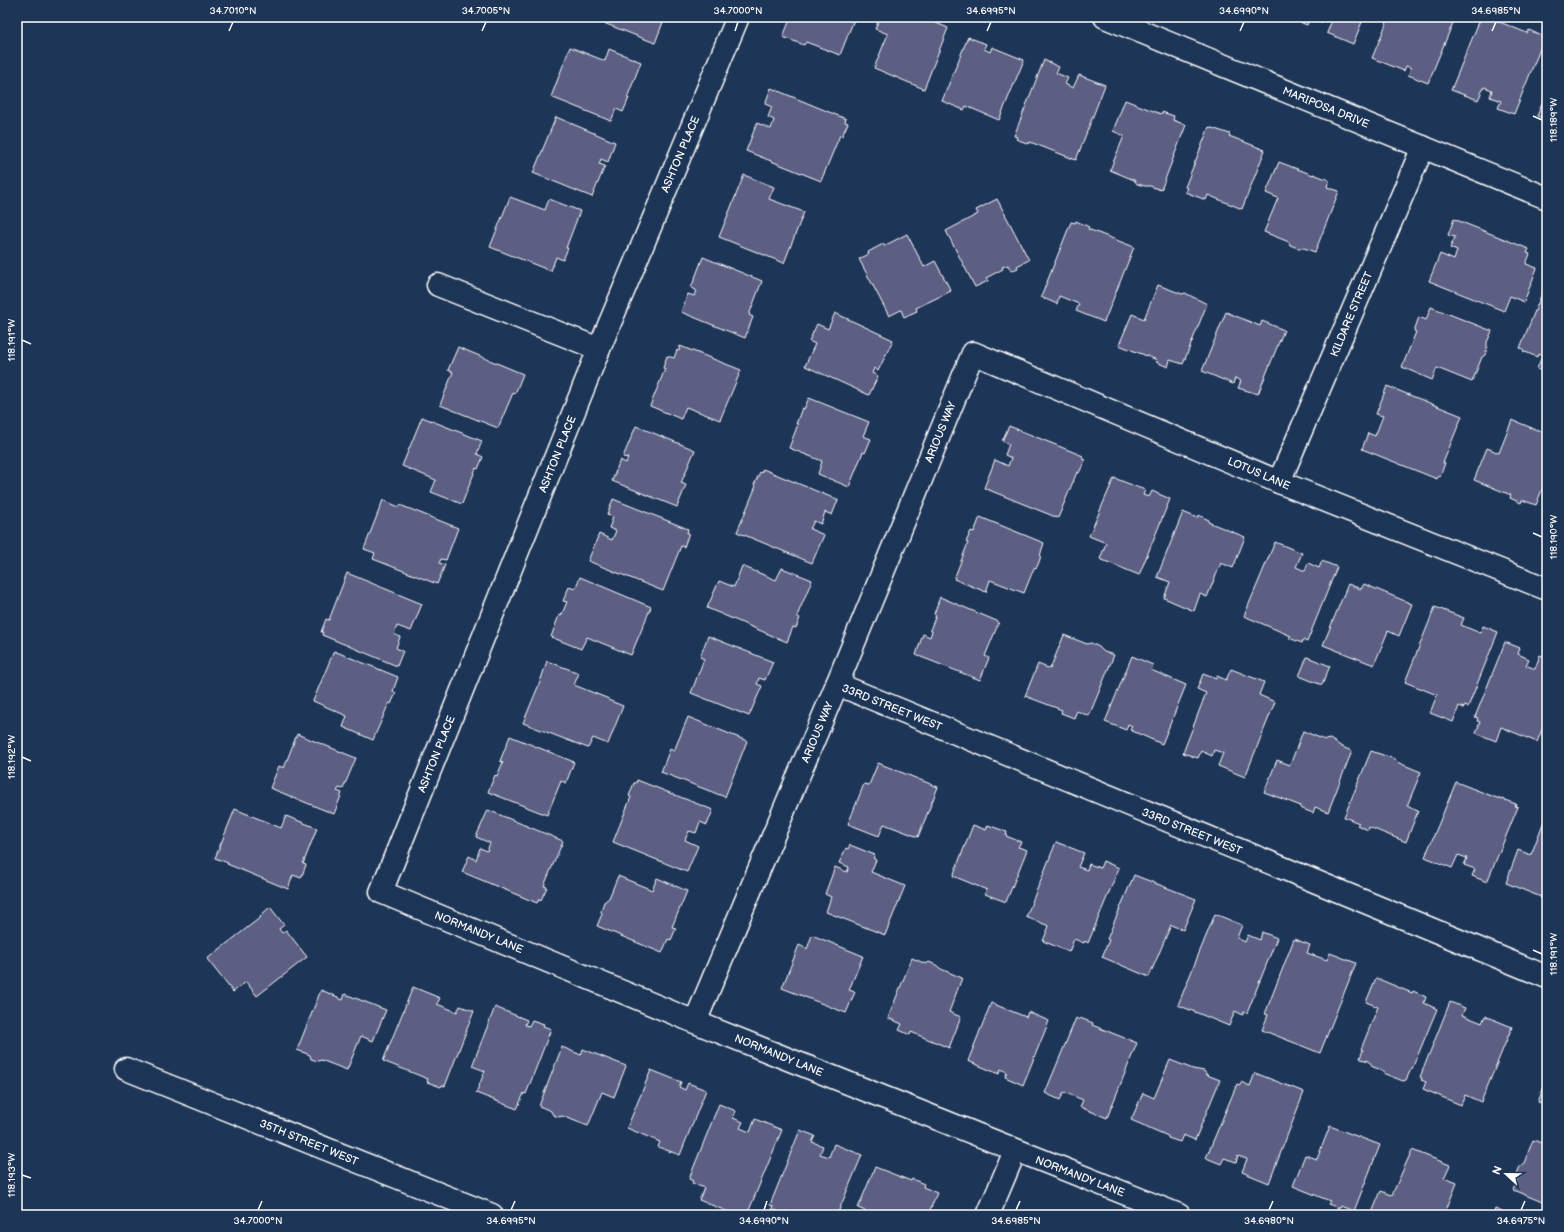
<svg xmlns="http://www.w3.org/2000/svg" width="1564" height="1232" font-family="'Balsamiq Sans',sans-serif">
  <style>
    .building { fill: #5b5e83; stroke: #fff }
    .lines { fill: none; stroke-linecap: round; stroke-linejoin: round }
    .minor-casing { stroke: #fff; stroke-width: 25 }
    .minor { stroke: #1d3557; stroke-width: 22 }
    .ticks { fill: none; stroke: #fff; stroke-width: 1.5 }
    .labels { text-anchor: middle; stroke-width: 3.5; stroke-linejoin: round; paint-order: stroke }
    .street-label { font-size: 11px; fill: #fff; stroke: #1d3557 }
    .neatline { fill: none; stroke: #fff; stroke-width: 1.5 }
    .ticks-label { font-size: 10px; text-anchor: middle; fill: #fff }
  </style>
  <rect width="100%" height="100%" fill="#1d3557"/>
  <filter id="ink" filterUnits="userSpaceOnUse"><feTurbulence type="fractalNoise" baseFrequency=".025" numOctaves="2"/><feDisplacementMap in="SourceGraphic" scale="8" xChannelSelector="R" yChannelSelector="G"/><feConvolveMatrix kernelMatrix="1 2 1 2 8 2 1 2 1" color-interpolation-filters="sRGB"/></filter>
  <g filter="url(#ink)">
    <g class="building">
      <path d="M597,17h68l-10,26 -59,-23z"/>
      <path d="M791,17h64l-15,38 -34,-13 -2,3 -21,-8z"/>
      <path d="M880,17h56l-2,5 14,6 -24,61 -50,-21 14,-34 -13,-5z"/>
      <path d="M1293,17h30l-2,6 -11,-5 -3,7 -15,-6z"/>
      <path d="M1325,17h39l-11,27 -26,-11 5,-13z"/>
      <path d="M1389,17l66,1 -27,65 -20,-8 3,-7 -5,-2 -2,5 -32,-13z"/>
      <path d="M1481,17h6l40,16 2,-3 13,6 -1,2 3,1 -30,75 -16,-6 3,-7 -11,-4 2,-7 -8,-3 -6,13 -27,-10z"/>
      <path d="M968,37l18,7 -2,5 6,3 2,-5 32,13 -25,60 -33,-14 -2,4 -22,-9z"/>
      <path d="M570,47l35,14 4,-12 32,13 -14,36h2l-6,14 -7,-3 -5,12 -60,-24z"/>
      <path d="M1044,60l15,7 -3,6 12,5 -3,6 8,4 6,-13 26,10 -29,75 -46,-18 -1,2 -13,-5 1,-2 -3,-1z"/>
      <path d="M771,88l75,31 -1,3 3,1 -6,13 -2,-1 -19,46 -75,-30 11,-28 14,6 3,-9 -6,-3 4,-10 -7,-3z"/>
      <path d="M1547,92v28l-10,-4z"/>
      <path d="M1125,100l36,14 1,-2 12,4 -1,4 13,5 -25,65 -11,-4h-5l-8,-2 -3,-4 -24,-10 14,-34 -11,-5z"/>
      <path d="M556,117l59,25 -7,20 -7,-3 -2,5 6,2 -13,31 -59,-24z"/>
      <path d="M1209,127l21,7 -1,2 36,14 -23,59 -34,-14 -2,5 -21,-8 2,-4 -2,-1z"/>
      <path d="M1279,162l34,13v-1l16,6 -2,7 12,4 -24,61 -11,-4h-6l-8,-3 -1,-3 -25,-10 14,-34 -12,-5z"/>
      <path d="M744,175l30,12 -5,12 35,13 -20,51 -65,-26z"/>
      <path d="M510,197l35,13 4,-11 31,12 -14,37h2l-5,12 -7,-3 -5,14 -61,-24z"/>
      <path d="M997,199l32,61 -12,6 1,2 -7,3 -3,-6 -6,2 1,2 -17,9 2,3 -13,6 -29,-56 32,-17 -2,-4z"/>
      <path d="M1454,219l75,30 -2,4 3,1 -4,10 11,4 -13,34 -14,-6 -6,15 -75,-30 11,-27 14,6 3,-9 -7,-3 5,-11 -7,-2z"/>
      <path d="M1076,221l13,6 -1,2 46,18 -30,75 -28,-11 3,-7 -20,-8 -2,8 -16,-7 30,-75 4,1z"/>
      <path d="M907,234l17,33 11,-6 16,30 -35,17 1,3 -13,6 -3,-7 -12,6 -30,-57 10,-5 -1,-2 15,-8 1,2z"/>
      <path d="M703,257l59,24 -13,34 4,2 -8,21 -64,-26 7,-18 6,2 2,-6 -5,-2z"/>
      <path d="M1547,281v92l-10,-4 5,-13 -4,-2 -1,3 -14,-6 1,-2 -4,-1z"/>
      <path d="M1158,285l24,9 3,-1 22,11 -24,60 -13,-4 -2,7 -12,-5 1,-2 -38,-15 13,-31 12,5z"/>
      <path d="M1431,307l61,24 -5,11v6l-2,7 -3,2 -10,25 -35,-14 -5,12 -30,-13 14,-35 -2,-1 5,-14 7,3z"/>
      <path d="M1226,312l34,14 2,-5 22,9 -26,64 -20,-6 3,-7 -6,-3 -2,6 -31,-13z"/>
      <path d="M835,313l58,27 -15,31 -4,-3 -2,5 6,3 -9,19 -64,-29 10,-22 -6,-3 8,-17 11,5z"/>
      <path d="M680,346l61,24 -21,50 -34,-13 -5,12 -31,-13 15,-37 -2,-1 4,-12 7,2 3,-8 2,1z"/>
      <path d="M458,347l65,27 -8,20 -2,-1 -15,35 -58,-23 13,-33 -5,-2z"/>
      <path d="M1387,386l75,30 -19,47h2l-5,14 -2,-1 -1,3 -75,-30 6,-16 7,3 8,-20 -7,-2z"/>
      <path d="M809,398l60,24 -6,14 8,3 -6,14 -2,-1 -14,35 -31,-13 4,-13 -33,-13 9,-24h-2l6,-16 2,1z"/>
      <path d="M422,417l60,24 -5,13 6,3 -5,12 -2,-1 -14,36 -31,-12 5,-12 -34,-14z"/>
      <path d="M1512,420l35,14v43l-11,28 -14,-5 -1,3 -11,-5 1,-3 -37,-15 13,-32 12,5z"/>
      <path d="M636,426l59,24 -14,33 5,2 -9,22 -65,-26 8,-21 6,3 2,-5 -5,-1z"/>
      <path d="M1009,426l74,30 -1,3 3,1 -6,13 -2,-1 -19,46 -74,-30 11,-28 13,6 3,-8 -6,-3 4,-11 -7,-3z"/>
      <path d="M763,469l75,31 -6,15 -7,-3 -4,12 -7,-3 -4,8 14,6 -12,28 -75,-31 19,-46 -2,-1 6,-13 1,1z"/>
      <path d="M1114,478l31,12 -2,5 6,2 3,-6 18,8 -31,76 -39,-16 6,-16 -17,-7z"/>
      <path d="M613,499l75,30 -1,4h2l-5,14 -3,-1 -18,45 -75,-30 11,-27 13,6 4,-9 -7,-3 4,-11 -6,-2z"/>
      <path d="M383,500l16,7 1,-2 58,23 -12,32 -5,-1 -2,4 6,2 -8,19 -64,-25 2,-6 -11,-4z"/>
      <path d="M1547,504v13l-4,-2z"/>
      <path d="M1183,512l14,6 1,-3 11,5 -1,2 37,15 -12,31 -12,-5 -14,34 -7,-3 -6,17 -30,-13 6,-16 -13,-5z"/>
      <path d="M980,517l64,26 -3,9 -1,7 -3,8 -3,1 -10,25 -34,-13 -4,12 -32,-13 14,-36 -2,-1 5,-11 3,1z"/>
      <path d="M1275,542l27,11 -6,14 9,4 3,-8 11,5 3,-7 15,6 -30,75 -4,-2 -1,3 -13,-5 2,-2 -47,-20z"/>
      <path d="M742,566l34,14 6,-12 30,12 -15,36 3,2 -4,10 -3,-1 -6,15 -80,-34 12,-27 15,6z"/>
      <path d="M347,573l75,31 -11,27 -14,-5 -3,8 6,3 -4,11 7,3 -6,15 -75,-31 1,-3h-2l5,-13 3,1z"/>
      <path d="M580,577l71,30 -20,48 -44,-18 -6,12 -30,-12 8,-22 2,1 6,-14 -4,-1 6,-14 6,2z"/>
      <path d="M1348,584l13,5 3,-5 48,20 -13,32 -11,-5 -14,34 -51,-20z"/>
      <path d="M940,597l59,25 -14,34 4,2 -9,22 -64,-25 7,-21 7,3 2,-6 -2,-1 6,-15 -2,-1z"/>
      <path d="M1435,607l29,11 -3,7 19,8 3,-7 15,6 -30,75 -3,-1 -1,2 -5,-2 -6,16 -23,-9 7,-18 -32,-13z"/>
      <path d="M1064,635l23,9 4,-1 8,4 5,5 10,3 -25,61 -12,-5 -3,7 -13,-5 1,-3 -37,-14 13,-32 12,5z"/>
      <path d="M708,636l65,26 -8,18 -6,-2 -2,6 5,2 -13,30 -58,-23 13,-34 -4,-2z"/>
      <path d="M1505,642l15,6 -2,6 11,5 -3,6 9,4 5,-14 7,3v59l-10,25 -36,-15 -5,14 -20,-8 4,-11 -3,-1 1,-3 -3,-1z"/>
      <path d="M334,651l64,26 -5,14 3,2 -5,11 -2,-1 -16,37 -30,-13 4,-11 -34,-15z"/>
      <path d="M1132,656l21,9 -2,5 35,15 -24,59 -32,-14 2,-4 -4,-2 -2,6 -21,-8z"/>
      <path d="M1307,657l23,9 -8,19 -23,-9z"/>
      <path d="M547,661l32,12 -5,12 35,14 -1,1 15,6 -15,38 -15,-6 -5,10 -65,-25 17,-41z"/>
      <path d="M1231,669l33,13 -5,13 16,7 -30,75 -27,-11 5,-13 -9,-3 -2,6 -11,-5 -3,7 -15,-5 23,-60 -9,-4 6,-15 13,5 1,-3 9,4z"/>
      <path d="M688,717l59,24 -22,56 -64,-25 9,-23 4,2z"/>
      <path d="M1303,731l22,9 5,-1 12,8 10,4 -24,61 -13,-5 -2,6 -13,-5 1,-2 -37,-14 13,-32 13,5z"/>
      <path d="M297,734l59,24 -13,31 -4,-1 -2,3 5,2 -8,21 -64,-26 9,-22 5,2z"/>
      <path d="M510,736l64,26 -8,21 -5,-2 -14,34 -59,-23 7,-17 2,1 6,-14 -3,-1z"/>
      <path d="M1371,751l24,8 4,4 22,9 -14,34 11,5 -12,31 -37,-15 -1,3 -11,-5 2,-2 -15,-6z"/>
      <path d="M878,763l60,24 -20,50 -34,-13 -5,12 -31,-12 16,-40 5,1z"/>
      <path d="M637,780l76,30 -6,15 -7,-3 -4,11 -7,-2 -4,9 13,6 -11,26 -74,-30 18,-45 -2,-1 5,-13h2z"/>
      <path d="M1456,782l46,18v-1l14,5 -1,2 3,1 -31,75 -15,-6 3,-7 -11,-4 3,-7 -9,-3 -6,13 -27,-11z"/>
      <path d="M235,809l46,19 5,-12 31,12 -14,36 3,1 -5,13 -8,-3 -5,14 -61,-25 1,-1 -13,-5z"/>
      <path d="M488,810l75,31 -19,45 3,1 -6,13 -2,-1 -2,4 -75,-31 7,-16 7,4 4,-12 7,3 3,-8 -14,-6z"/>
      <path d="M1544,821l3,2v78l-7,-3 1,-1 -35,-14 12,-33 13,5z"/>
      <path d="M973,825l13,5 2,-5 19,7 -1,4 15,6 -3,5 9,3 -21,52 -21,-8 2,-4 -34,-14z"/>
      <path d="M1056,842l28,11 -6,14 9,3 2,-6 11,4 3,-7 16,7 -31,75 -3,-2 -1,2 -10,-4 -5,13 -26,-11 6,-15 -23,-9z"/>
      <path d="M850,845l25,10 -2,3 3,2 -5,12 34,14 -20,49 -59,-23 5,-15 -6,-3 10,-27 12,5 2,-5 -10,-4 7,-15 2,1z"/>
      <path d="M1134,875l62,24 -13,31 -12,-5 -22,52 -47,-20 7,-17 -2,-1z"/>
      <path d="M618,876l34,14 5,-12 30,13 -15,36 4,1 -5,12 -3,-1 -6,14 -65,-27 5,-12 -1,-3 3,-9 5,-4z"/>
      <path d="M270,907l14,18 -5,4 3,4 4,-3 21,27 -50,39 -11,-14 -13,10 -26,-33 54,-42 -1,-1z"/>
      <path d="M1215,914l27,11 -5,13 8,4 3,-7 12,5 2,-8 15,6 -30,75 -3,-1 -1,3 -8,-4 -6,15 -51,-21z"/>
      <path d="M812,935l51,21 -14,34 6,2 -9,21 -64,-25 17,-43 8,4z"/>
      <path d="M1294,939l16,6 -3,8 20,7 3,-7 26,10 -36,90 -58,-23 6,-15 -3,-1z"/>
      <path d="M912,958l14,6 3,-2 7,3 5,4 21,9 -13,34 12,5 -12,31 -38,-16 -1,3 -11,-5 3,-6 -14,-6z"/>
      <path d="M1376,978l36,15 1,-2 13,6 -2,6 13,6 -25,60h-1l-5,11 -3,1 -18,-7 -6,-5 -6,-2 -4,-6 -8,-2 -1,-1 3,-8 -2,-1 17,-42 -12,-5z"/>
      <path d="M413,987l27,11 -3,6 20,8 3,-6 14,5 -29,75 -3,-1 -1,2 -14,-5 1,-3 -45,-18z"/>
      <path d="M321,990l17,7v1l5,2 2,-6 41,16 -13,31 -12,-5 -14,34 -26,-10 -3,1 -7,-2 -1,-4 -13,-5z"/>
      <path d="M1450,1002l15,6 -3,7 20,8 3,-7 27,11 -31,75 -16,-7 -4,10 -38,-16 3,-7 -5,-2 1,-2 -2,-1z"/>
      <path d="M991,1003l35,14 2,-5 21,9 -26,64 -18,-8 2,-5 -6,-3 -2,5 -31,-13z"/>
      <path d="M495,1007l32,13 -2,5 4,1 3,-6 12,4 -1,2 8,3 -25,65 -2,-1 -7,16 -41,-16 9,-22 -13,-5z"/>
      <path d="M1076,1018l3,2 1,-2 13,5 -1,2 45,18 -30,75 -27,-11 3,-7 -19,-8 -4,8 -15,-7z"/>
      <path d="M562,1047l19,8 2,-6 43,17 -12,31 -12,-5 -14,34 -26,-10 -3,1 -6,-2 -2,-4 -12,-5z"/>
      <path d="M1170,1060l23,9 11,2 3,4 13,5 -25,60 -12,-5 -3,7 -12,-4v-2l-37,-16 12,-27 11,5z"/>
      <path d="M651,1070l30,12 -2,5 6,3 3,-7 18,7 -26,65 -22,-8 2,-5 -33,-14z"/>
      <path d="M1255,1073l49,19 -35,91 -27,-11 5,-13 -9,-3 -2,6 -12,-4 -3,6 -15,-6 31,-74 3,1 1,-3 9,4z"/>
      <path d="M1547,1079v27l-9,-4z"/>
      <path d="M719,1104l17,7 -3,7 10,4 -3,6 10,4 5,-13 27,11 -35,85h-11l-37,-15 5,-12 -12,-5 1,-2 -4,-2z"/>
      <path d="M1330,1126l50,19 -26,66 -14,-5 -1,2 -11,-4 2,-3 -37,-15 12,-31 12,4z"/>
      <path d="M800,1130l15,6 -3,6 11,4 -3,8 9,3 5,-13 28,11 -25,60h-43l-8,-4 -1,3 -13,-5 1,-3 -3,-1z"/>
      <path d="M1533,1140l14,5v59l-34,-14 5,-11 -1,-5 3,-8 4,-3z"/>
      <path d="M1412,1150l38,15 -6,13 13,5 -13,32h-73l10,-24 11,4z"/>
      <path d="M875,1167l36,14 1,-2 12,5 -1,3 14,6 -9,22h-59l1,-2 -12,-5z"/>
      <path d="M1495,1209l14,6h-16z"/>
    </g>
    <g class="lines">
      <g class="minor-casing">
        <g id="minor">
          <path d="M738,17l-139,332 -218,543 314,130 484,193"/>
          <path d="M1105,17l442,181"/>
          <path d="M438,285l161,64"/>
          <path d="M1279,482l144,-335"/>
          <path d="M837,684l710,293"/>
          <path d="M695,1022l142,-338 136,-331 306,129 268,107"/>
          <path d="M126,1069l366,146"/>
          <path d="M988,1215l27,-64"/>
        </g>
      </g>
      <use href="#minor" class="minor"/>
    </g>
  </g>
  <path class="ticks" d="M229,31l4,-9M482,31l4,-9M735,31l3,-9M987,31l4,-9M1240,31l4,-9M1492,31l4,-9M1533,116l9,4M22,340l9,4M1533,533l9,4M22,757l9,4M1533,950l9,4M22,1175l9,3M258,1210l4,-9M511,1210l4,-9M764,1210l3,-9M1016,1210l4,-9M1269,1210l4,-9M1521,1210l4,-9"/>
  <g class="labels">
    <g class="street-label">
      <text transform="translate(1326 107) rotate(22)" y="4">MARIPOSA DRIVE</text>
      <text transform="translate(680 154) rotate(-67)" y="4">ASHTON PLACE</text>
      <text transform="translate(1351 314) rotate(-67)" y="4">KILDARE STREET</text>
      <text transform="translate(940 432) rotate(-68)" y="4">ARIOUS WAY</text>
      <text transform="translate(557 454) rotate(-68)" y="4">ASHTON PLACE</text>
      <text transform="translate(1259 473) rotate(23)" y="4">LOTUS LANE</text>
      <text transform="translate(892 707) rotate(22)" y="4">33RD STREET WEST</text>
      <text transform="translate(817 732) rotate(-67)" y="4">ARIOUS WAY</text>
      <text transform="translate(436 754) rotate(-68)" y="4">ASHTON PLACE</text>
      <text transform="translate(1192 831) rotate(22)" y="4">33RD STREET WEST</text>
      <text transform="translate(479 932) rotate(22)" y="4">NORMANDY LANE</text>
      <text transform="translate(779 1055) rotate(22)" y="4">NORMANDY LANE</text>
      <text transform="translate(309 1142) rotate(22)" y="4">35TH STREET WEST</text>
      <text transform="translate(1080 1176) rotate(21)" y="4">NORMANDY LANE</text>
    </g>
  </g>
  <rect width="1564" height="1232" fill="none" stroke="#1d3557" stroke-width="44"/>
  <g transform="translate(1506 1174) rotate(292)" stroke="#1d3557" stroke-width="3" paint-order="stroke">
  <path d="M0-3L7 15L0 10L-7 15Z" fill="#ffffff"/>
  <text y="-6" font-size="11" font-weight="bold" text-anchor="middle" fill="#ffffff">N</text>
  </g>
  <rect x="22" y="22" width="1520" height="1188" class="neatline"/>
  <g class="ticks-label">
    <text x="233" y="14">34.7010°N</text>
    <text x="486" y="14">34.7005°N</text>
    <text x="738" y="14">34.7000°N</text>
    <text x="991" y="14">34.6995°N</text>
    <text x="1244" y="14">34.6990°N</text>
    <text x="1496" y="14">34.6985°N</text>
    <text transform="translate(1553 120) rotate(-90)" y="4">118.189°W</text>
    <text transform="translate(11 340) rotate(-90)" y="4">118.191°W</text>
    <text transform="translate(1553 537) rotate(-90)" y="4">118.190°W</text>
    <text transform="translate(11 757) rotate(-90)" y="4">118.192°W</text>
    <text transform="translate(1553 954) rotate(-90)" y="4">118.191°W</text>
    <text transform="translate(11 1175) rotate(-90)" y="4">118.193°W</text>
    <text x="258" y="1224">34.7000°N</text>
    <text x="511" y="1224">34.6995°N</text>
    <text x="764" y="1224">34.6990°N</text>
    <text x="1016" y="1224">34.6985°N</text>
    <text x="1269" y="1224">34.6980°N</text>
    <text x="1521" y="1224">34.6975°N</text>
  </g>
</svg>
